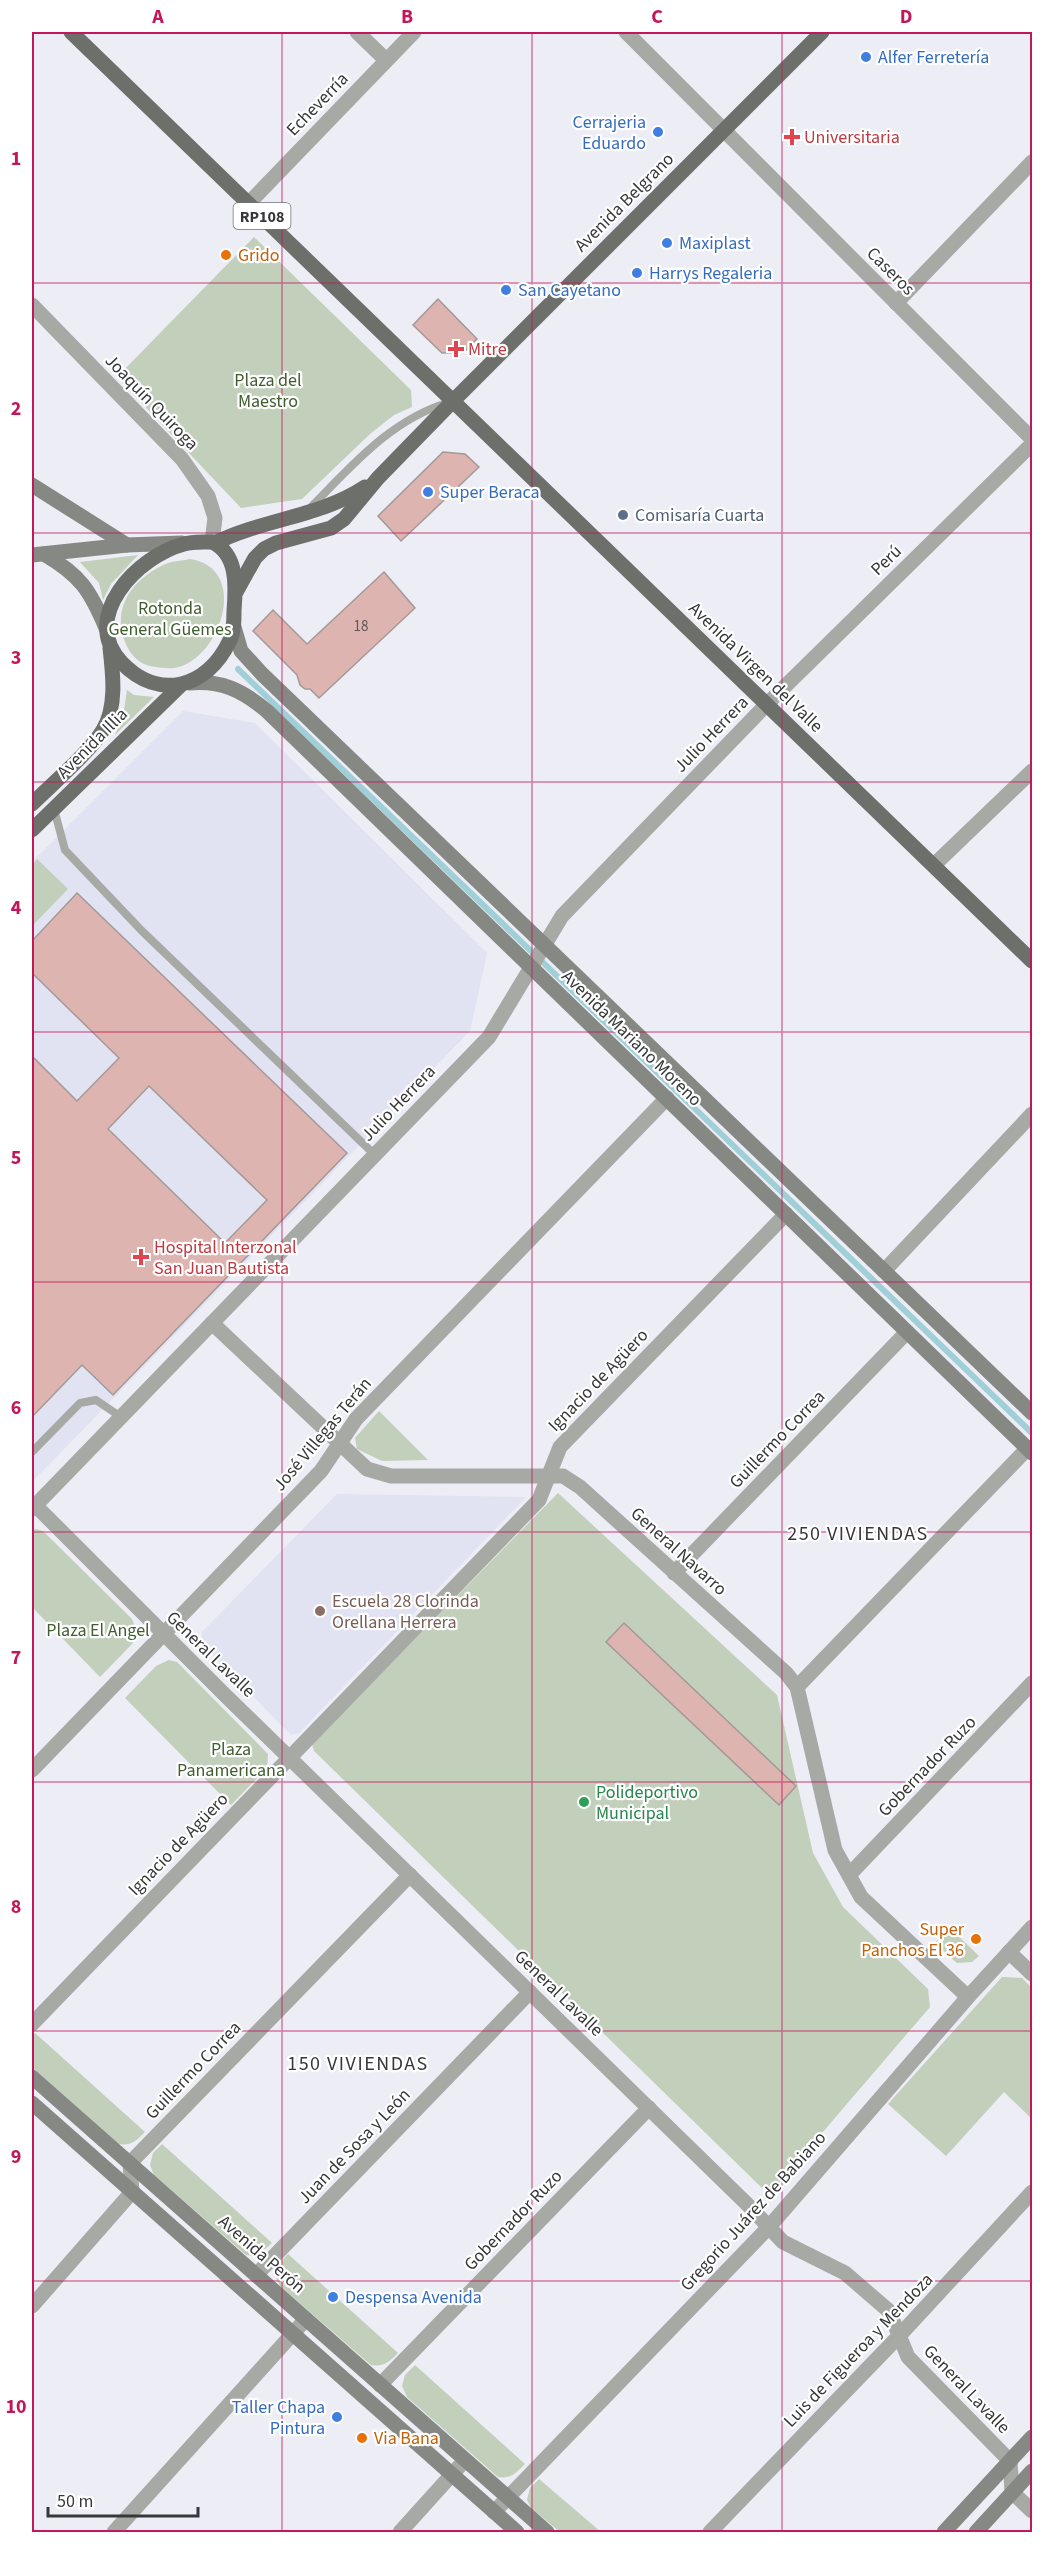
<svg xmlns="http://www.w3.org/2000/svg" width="1064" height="2564" font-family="'Source Sans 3',sans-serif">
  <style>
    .built { fill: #e1e2f2 }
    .green { fill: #c2cfbb }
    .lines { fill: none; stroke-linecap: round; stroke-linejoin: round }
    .stream { stroke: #a1cfd7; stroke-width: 6 }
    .building { fill: #ddb4b0; stroke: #a39998; stroke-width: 1.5; fill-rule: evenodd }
    .lane { stroke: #a7a9a5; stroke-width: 8 }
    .street { stroke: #a7a9a5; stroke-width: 15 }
    .secondary { stroke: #858883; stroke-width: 15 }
    .primary { stroke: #6d706a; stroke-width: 15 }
    .grid { fill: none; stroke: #c2185b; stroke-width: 1.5; stroke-opacity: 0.55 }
    .shop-dot { fill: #3f7fe0; stroke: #fff; stroke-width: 2 }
    .health-dot { fill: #e0444e; stroke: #fff; stroke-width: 2 }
    .food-dot { fill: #e8710a; stroke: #fff; stroke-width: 2 }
    .service-dot { fill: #5c6f8a; stroke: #fff; stroke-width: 2 }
    .education-dot { fill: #8d6e63; stroke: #fff; stroke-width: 2 }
    .leisure-dot { fill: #2e9e5b; stroke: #fff; stroke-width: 2 }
    .labels { text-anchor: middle; stroke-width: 4.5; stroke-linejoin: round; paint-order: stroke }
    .number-label { font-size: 15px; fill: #605658 }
    .shield { fill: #fff; stroke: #737375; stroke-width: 1.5 }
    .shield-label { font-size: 16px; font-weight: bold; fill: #37373a }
    .shop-label { font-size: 18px; fill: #366cbe; stroke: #fff; text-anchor: start }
    .street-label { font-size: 18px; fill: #37373a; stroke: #fff }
    .health-label { font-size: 18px; fill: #be3a42; stroke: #fff; text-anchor: start }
    .food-label { font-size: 18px; fill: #c56008; stroke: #fff; text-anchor: start }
    .park-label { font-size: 18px; fill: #415e30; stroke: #fff }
    .service-label { font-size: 18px; fill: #4e5e75; stroke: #fff; text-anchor: start }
    .education-label { font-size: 18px; fill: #785e54; stroke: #fff; text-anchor: start }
    .leisure-label { font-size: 18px; fill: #27864d; stroke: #fff; text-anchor: start }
    .neighbourhood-label { font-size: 20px; letter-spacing: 1.5px; fill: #37373a; stroke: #fff }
    .neatline { fill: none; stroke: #c2185b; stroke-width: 2 }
    .grid-label { font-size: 20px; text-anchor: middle; font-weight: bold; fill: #c2185b }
  </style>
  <rect width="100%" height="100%" fill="#ecedf5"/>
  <g class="built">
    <path d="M183,711l72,12 232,230 -17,78 -438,451v-620z"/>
    <path d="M337,1494l189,3 -227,236 -8,2 -89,-91v-12z"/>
  </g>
  <g class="green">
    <path d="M254,237l157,153 1,17 -18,8 -24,19 -68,65 -61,9 -124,-131z"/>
    <path d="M138,555l-27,29 -8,16 -4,-17 -19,-21z"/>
    <path d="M190,559c58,9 33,92 -8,107 -10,4 -21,2 -32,0 -11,-2 -21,-13 -25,-24 -13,-34 6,-61 38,-77 8,-4 18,-4 27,-6z"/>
    <path d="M127,690l7,5 20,2 -39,38 9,-25z"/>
    <path d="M37,859l31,30 -36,37v-61z"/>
    <path d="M379,1411l49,49 -46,1 -25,-12 -2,-11z"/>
    <path d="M558,1493l219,202 36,158 30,54 85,82 2,18 -156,182 -12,-1 -448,-437 -2,-7z"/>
    <path d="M36,1529l7,2 89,88c4,9 5,15 1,24l-33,34 -68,-70v-77z"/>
    <path d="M169,1660l8,2 91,92 -1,14 -36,37 -106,-107 31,-32z"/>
    <path d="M949,1927l30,29 -7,6 -15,1 -22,-20z"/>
    <path d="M1002,1977l20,1 10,10v131l-28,-27 -58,64 -58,-52z"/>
    <path d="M35,2033l110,99c-8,8 -13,14 -26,12l-87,-77v-30z"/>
    <path d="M162,2144l110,99c-9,8 -14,14 -26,12l-92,-80 -4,-10 3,-12z"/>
    <path d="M288,2254l110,99c-9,9 -14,14 -27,12l-91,-79 -5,-11 4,-11z"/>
    <path d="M415,2365l110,99c-9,9 -14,15 -27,13l-91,-80 -5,-11 3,-11z"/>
    <path d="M539,2479l62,53h-41l-29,-24 -4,-8 3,-12z"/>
  </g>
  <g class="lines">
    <path class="stream" d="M238,669l794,764"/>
  </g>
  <g class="building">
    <path d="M438,299l39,40 -13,13 -22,1 -29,-28z"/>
    <path d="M443,452l22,2 14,13 -78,74 -23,-25z"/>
    <path d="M384,572l31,36 -96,90 -9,-9h-5l-5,-4 -3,-10 -44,-44 20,-21 34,34z"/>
    <path d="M77,893l270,260 -234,242 -31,-30 -50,52v-361l45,45 42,-43 -87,-85v-32zM149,1086l118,114 -42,43 -117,-114z"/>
    <path d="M624,1623l172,163 -17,19 -173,-163z"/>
  </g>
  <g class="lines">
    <g class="lane">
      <path d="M309,509c41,-41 81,-89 138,-106"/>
      <path d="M54,809l11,41 77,81 233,224"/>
      <path d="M32,1452l48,-49 16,-3 25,17"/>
    </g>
    <g class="street">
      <path d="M357,32l29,28"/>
      <path d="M626,32l406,407"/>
      <path d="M249,203l165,-171"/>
      <path d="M896,303l136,-141"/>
      <path d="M32,305l150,154 26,37 7,22 -3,24"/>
      <path d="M934,865l98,-94"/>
      <path d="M884,1271l148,-157"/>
      <path d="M212,1323l155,146 24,7h172l17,11 206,186 11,14 38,163 26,47 107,100"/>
      <path d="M35,1505l192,192 522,509 34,36 62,31 44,38 19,46 102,104 2,31 20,19"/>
      <path d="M32,1509l457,-472 73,-121 205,-212 265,-260"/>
      <path d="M674,1573l233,-241"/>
      <path d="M797,1687l231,-239"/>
      <path d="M32,1770l289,-299 35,-52 311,-321"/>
      <path d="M849,1875l183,-192"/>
      <path d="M1009,1952l23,22"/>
      <path d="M32,2024l507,-524 21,-53 226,-233"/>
      <path d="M256,2275l274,-283"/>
      <path d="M32,2306l100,-114 -2,-29 280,-288"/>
      <path d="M380,2385l269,-277"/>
      <path d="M494,2512l274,-284 200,-231 64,-70"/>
      <path d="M114,2532l192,-213"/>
      <path d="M400,2532l65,-72"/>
      <path d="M710,2532l188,-195 134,-145"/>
    </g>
    <g class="secondary">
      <path d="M32,485l95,60"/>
      <path d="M44,554c36,21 46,36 62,74"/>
      <path d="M32,555l95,-10 55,-2"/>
      <path d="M234,627l7,24 21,23 770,739"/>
      <path d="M189,683c32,-3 53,7 78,28l765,742"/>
      <path d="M32,2077l515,455"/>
      <path d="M32,2103l485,429"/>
      <path d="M944,2532l88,-95"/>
      <path d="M976,2532l56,-61"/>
    </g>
    <g class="primary">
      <path d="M71,32l961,929"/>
      <path d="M212,542c26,12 24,44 22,69 0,10 0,22 -5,31 -22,46 -70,59 -107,21 -44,-46 16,-107 62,-119 9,-3 19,-2 28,-2z"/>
      <path d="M215,543c48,-24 105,-26 150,-56"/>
      <path d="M236,592l19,-34 9,-9 12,-6 55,-15 13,-9 34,-41 75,-77 369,-369"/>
      <path d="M32,804c19,-19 58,-52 71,-74 14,-23 10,-56 7,-82"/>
      <path d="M32,830l149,-145"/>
    </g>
  </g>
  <path class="grid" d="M282,32v2500M532,32v2500M782,32v2500M32,283h1000M32,533h1000M32,782h1000M32,1032h1000M32,1282h1000M32,1532h1000M32,1782h1000M32,2031h1000M32,2281h1000"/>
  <g class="shop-dot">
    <circle cx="866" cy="57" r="6"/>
    <circle cx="658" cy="132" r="6"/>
    <circle cx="667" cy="243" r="6"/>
    <circle cx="637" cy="273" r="6"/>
    <circle cx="506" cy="290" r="6"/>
    <circle cx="428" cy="492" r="6"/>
    <circle cx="333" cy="2297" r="6"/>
    <circle cx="337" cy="2417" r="6"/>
  </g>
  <g class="health-dot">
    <path d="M789 128h6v6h6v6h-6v6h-6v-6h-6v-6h6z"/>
    <path d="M453 340h6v6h6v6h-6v6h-6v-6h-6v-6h6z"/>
    <path d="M138 1248h6v6h6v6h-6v6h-6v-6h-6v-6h6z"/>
  </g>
  <g class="food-dot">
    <circle cx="226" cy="255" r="6"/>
    <circle cx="976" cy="1939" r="6"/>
    <circle cx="362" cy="2438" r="6"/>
  </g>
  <circle class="service-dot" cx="623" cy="515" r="6"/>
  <circle class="education-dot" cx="320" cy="1611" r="6"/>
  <circle class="leisure-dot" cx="584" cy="1802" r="6"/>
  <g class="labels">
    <g class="number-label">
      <text x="361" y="631">18</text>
    </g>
    <rect class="shield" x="233.5" y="203" width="57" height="26" rx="4.5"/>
    <g class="shield-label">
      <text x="262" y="222">RP108</text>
    </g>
    <g class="shop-label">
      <text x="878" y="63">Alfer Ferretería</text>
      <text x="646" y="128" text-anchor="end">Cerrajeria<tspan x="646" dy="21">Eduardo</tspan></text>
      <text x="679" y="249">Maxiplast</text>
      <text x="649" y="279">Harrys Regaleria</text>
      <text x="518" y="296">San Cayetano</text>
      <text x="440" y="498">Super Beraca</text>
      <text x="345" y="2303">Despensa Avenida</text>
      <text x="325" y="2413" text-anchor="end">Taller Chapa<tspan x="325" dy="21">Pintura</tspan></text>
    </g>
    <g class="street-label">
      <text transform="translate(317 104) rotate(-46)" y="6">Echeverría</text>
      <text transform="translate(624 202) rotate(-45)" y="6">Avenida Belgrano</text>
      <text transform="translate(891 271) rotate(45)" y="6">Caseros</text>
      <text transform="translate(152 402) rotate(46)" y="6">Joaquín Quiroga</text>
      <text transform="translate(886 560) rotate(-44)" y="6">Perú</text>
      <text transform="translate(756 667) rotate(44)" y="6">Avenida Virgen del Valle</text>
      <text transform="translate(711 734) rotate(-46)" y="6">Julio Herrera</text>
      <text transform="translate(92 743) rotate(-45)" y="6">Avenida Illia</text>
      <text transform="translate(632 1038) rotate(44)" y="6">Avenida Mariano Moreno</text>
      <text transform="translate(398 1103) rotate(-46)" y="6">Julio Herrera</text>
      <text transform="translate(598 1380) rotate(-46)" y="6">Ignacio de Agüero</text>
      <text transform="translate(322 1434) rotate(-50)" y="6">José Villegas Terán</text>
      <text transform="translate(777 1439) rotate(-46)" y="6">Guillermo Correa</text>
      <text transform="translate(679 1551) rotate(42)" y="6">General Navarro</text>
      <text transform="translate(211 1654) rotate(44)" y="6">General Lavalle</text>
      <text transform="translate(927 1766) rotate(-46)" y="6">Gobernador Ruzo</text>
      <text transform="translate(178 1844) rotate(-46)" y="6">Ignacio de Agüero</text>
      <text transform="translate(559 1993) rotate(44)" y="6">General Lavalle</text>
      <text transform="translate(193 2070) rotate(-46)" y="6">Guillermo Correa</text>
      <text transform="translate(354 2146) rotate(-46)" y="6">Juan de Sosa y León</text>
      <text transform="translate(753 2211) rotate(-48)" y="6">Gregorio Juárez de Babiano</text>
      <text transform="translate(513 2220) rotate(-46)" y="6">Gobernador Ruzo</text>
      <text transform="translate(262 2254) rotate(41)" y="6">Avenida Perón</text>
      <text transform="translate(858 2350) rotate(-46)" y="6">Luis de Figueroa y Mendoza</text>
      <text transform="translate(967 2389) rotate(46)" y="6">General Lavalle</text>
    </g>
    <g class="health-label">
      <text x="804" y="143">Universitaria</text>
      <text x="468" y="355">Mitre</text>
      <text x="154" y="1253">Hospital Interzonal<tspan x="154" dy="21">San Juan Bautista</tspan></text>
    </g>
    <g class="food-label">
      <text x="238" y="261">Grido</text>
      <text x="964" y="1935" text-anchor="end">Super<tspan x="964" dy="21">Panchos El 36</tspan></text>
      <text x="374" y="2444">Via Bana</text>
    </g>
    <g class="park-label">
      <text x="268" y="386">Plaza del<tspan x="268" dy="21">Maestro</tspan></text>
      <text x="170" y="614">Rotonda<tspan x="170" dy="21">General Güemes</tspan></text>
      <text x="98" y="1636">Plaza El Angel</text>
      <text x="231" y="1755">Plaza<tspan x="231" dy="21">Panamericana</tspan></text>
    </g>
    <g class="service-label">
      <text x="635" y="521">Comisaría Cuarta</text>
    </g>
    <g class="education-label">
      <text x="332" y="1607">Escuela 28 Clorinda<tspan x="332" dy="21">Orellana Herrera</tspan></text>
    </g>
    <g class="leisure-label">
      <text x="596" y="1798">Polideportivo<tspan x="596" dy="21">Municipal</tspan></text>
    </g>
    <g class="neighbourhood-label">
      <text x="858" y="1540">250 VIVIENDAS</text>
      <text x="358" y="2070">150 VIVIENDAS</text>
    </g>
  </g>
  <rect width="1064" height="2564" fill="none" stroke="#ffffff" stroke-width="66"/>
  <path d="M48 2507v9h150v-9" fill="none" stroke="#37373a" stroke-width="3"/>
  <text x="57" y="2507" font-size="18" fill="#37373a" stroke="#ffffff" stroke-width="4.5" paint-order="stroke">50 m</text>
  <rect x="33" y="33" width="998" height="2498" class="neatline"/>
  <g class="grid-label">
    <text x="158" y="23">A</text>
    <text x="407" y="23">B</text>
    <text x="657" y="23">C</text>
    <text x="906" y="23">D</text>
    <text x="16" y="165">1</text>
    <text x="16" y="415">2</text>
    <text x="16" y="664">3</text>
    <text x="16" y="914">4</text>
    <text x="16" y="1164">5</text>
    <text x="16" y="1414">6</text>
    <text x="16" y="1664">7</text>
    <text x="16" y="1913">8</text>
    <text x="16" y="2163">9</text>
    <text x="16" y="2413">10</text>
  </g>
</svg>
